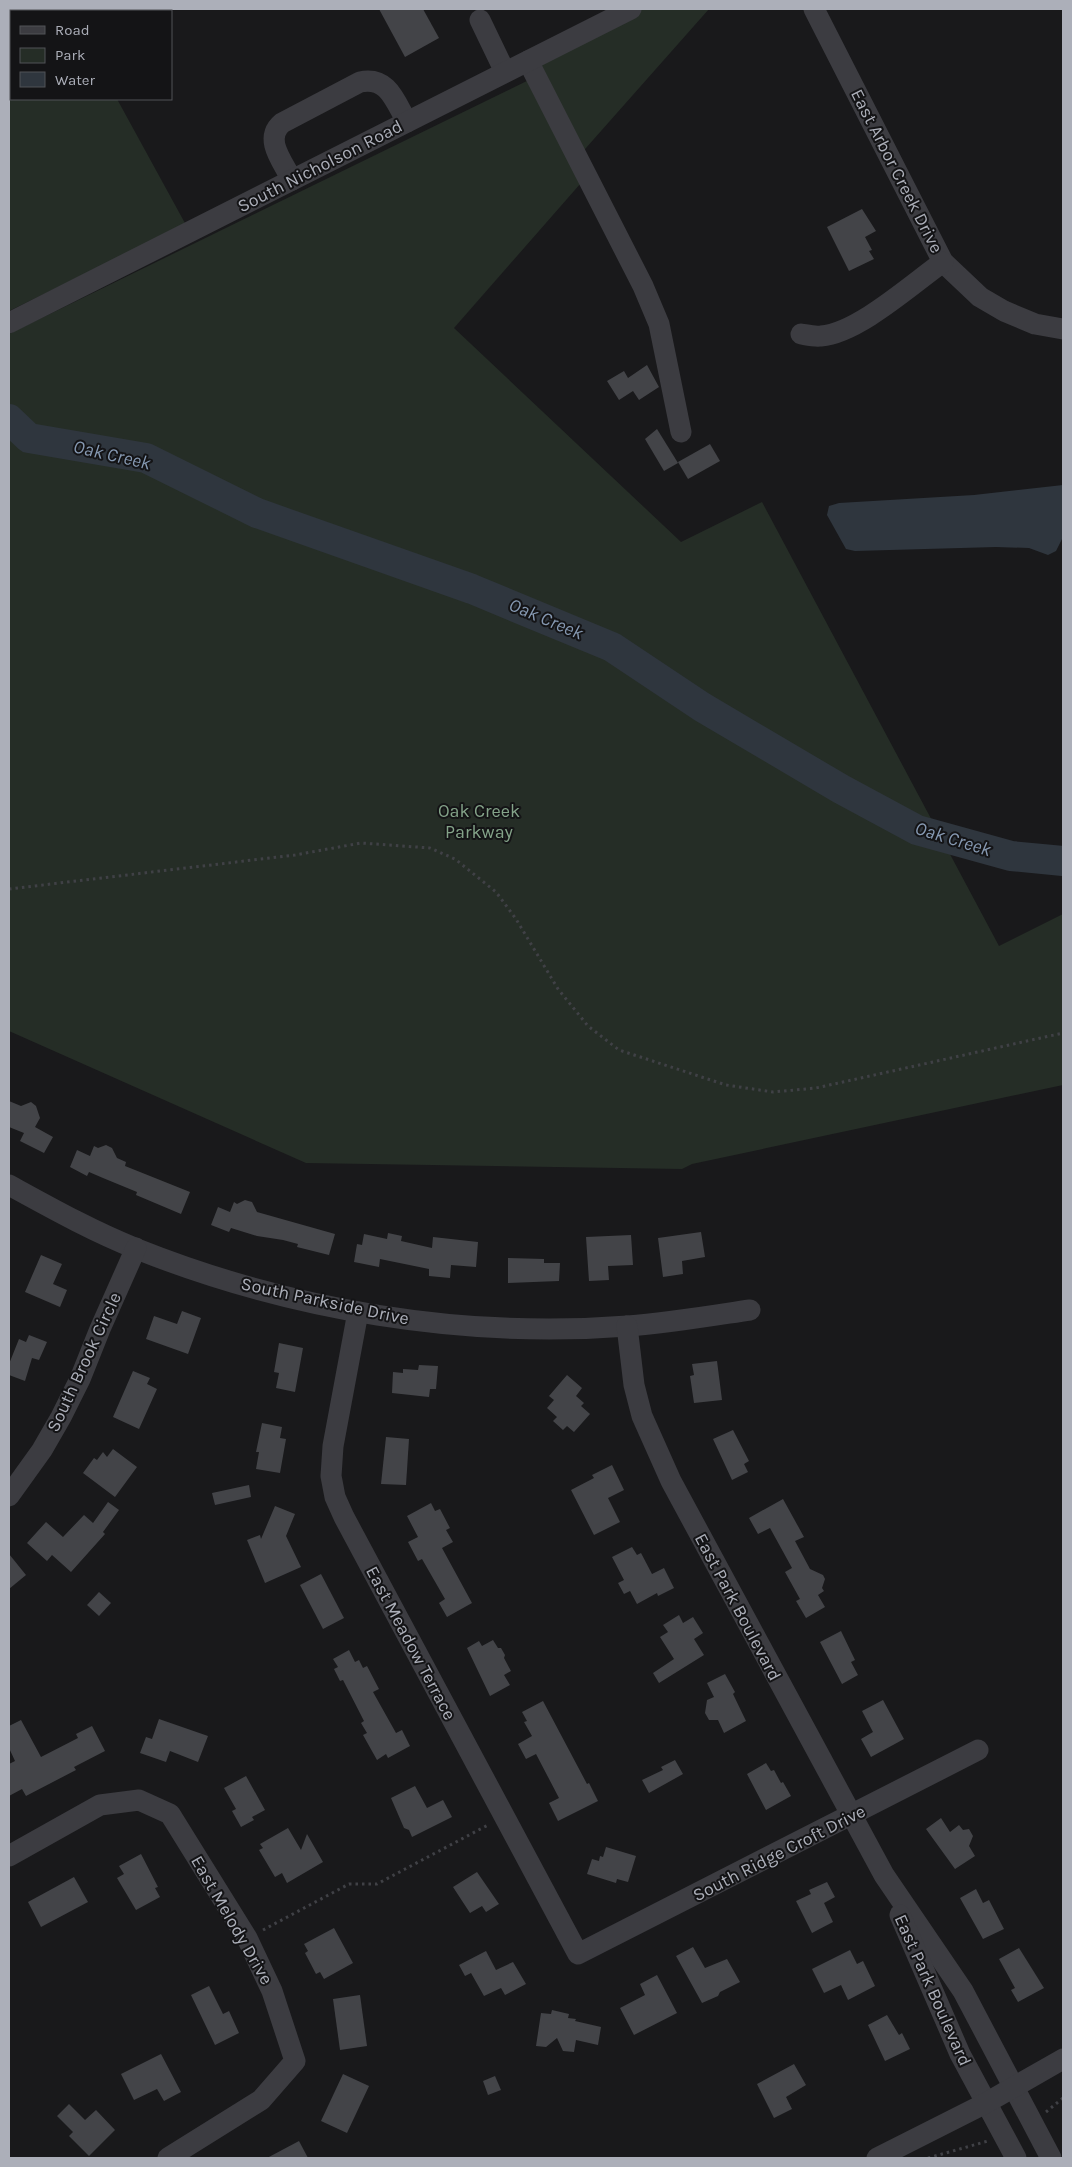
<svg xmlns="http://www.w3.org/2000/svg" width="1072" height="2167" font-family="Karla,sans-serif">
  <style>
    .green { fill: #252d26 }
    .water { fill: #2f363e }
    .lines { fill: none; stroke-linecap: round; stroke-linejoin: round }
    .river { stroke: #2f363e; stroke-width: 30 }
    .building { fill: #434448 }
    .path { stroke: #404146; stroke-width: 3; stroke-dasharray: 2.5 4; stroke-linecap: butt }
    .minor { stroke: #3c3c41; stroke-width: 21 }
    .labels { text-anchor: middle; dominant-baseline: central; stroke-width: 4; stroke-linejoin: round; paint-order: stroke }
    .street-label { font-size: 18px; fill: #acafb9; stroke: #141416 }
    .park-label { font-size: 18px; fill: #84a389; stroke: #141416 }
    .water-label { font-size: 19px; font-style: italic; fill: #8699b2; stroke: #141416 }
  </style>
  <rect width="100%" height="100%" fill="#19191b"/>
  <!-- green -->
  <g class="green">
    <path d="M9 9H68L69 11H11V99H117L186 225 9 311Z"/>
    <path d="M628 9H709L578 157 588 175 454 328 681 542 762 502 999 946 1063 914V1085L692 1164 682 1169 306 1163 9 1031V334L535 77 527 60Z"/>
  </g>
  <!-- water -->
  <path class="water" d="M1063 485V537L1056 551 1048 555 1029 548 996 547 855 551 846 549 827 515 829 506 839 503 974 495Z"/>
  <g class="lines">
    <!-- river -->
    <path class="river" d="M9 419 29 438 146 458 257 513 472 589 612 647 702 707 841 789 917 830 1011 856 1063 861"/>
  </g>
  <!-- building -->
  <g class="building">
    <path d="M379 9H423L439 38 405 57Z"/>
    <path d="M862 209 876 231 865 237 872 250 869 251 874 259 849 271 827 227Z"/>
    <path d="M647 365 659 387 639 400 633 391 619 400 607 381 624 371 628 378Z"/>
    <path d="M657 429 678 463 664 471 645 439Z"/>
    <path d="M710 444 720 461 688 479 678 462Z"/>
    <path d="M9 1101 21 1106 31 1102 36 1106 40 1118 35 1127 53 1137 44 1153 20 1141 24 1133 9 1127Z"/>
    <path d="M106 1145 112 1148 117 1158 126 1162 125 1166 190 1192 181 1214 136 1195 137 1192 103 1178 89 1172 87 1176 70 1167 77 1150 90 1156 94 1146 98 1148Z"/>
    <path d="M245 1200 252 1202 257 1212 335 1234 329 1255 297 1247 298 1244 283 1240 257 1236 231 1228 229 1232 211 1225 218 1207 230 1212 234 1202 237 1204Z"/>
    <path d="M701 1232 705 1257 682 1261 683 1274 663 1277 658 1238Z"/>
    <path d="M388 1233 402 1236 401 1241 432 1248 433 1237 478 1242 476 1267 451 1265 450 1278 429 1276V1269L380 1259 379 1267 354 1262 357 1244 362 1245 364 1234 387 1239Z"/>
    <path d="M631 1235 633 1265 608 1266 609 1280 589 1281 586 1237Z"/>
    <path d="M41 1255 62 1264 53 1284 67 1290 60 1307 25 1292Z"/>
    <path d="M508 1258 544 1259V1263H560L559 1281 508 1283Z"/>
    <path d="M182 1311 201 1318 188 1354 146 1339 154 1316 177 1324Z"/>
    <path d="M29 1335 47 1342 39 1360 32 1358 25 1381 9 1375V1364L19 1339 26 1342Z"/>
    <path d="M279 1343 303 1348 295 1392 276 1388 279 1373 274 1372Z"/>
    <path d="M717 1361 722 1400 694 1403 690 1376 694 1375 692 1364Z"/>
    <path d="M419 1365 438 1366 436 1389H430L429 1397 392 1393 393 1372 403 1373V1369L418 1370Z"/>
    <path d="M133 1371 150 1378 147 1384 157 1389 139 1429 113 1417Z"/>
    <path d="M567 1375 582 1388 576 1396 584 1403 581 1406 590 1414 574 1432 567 1426 563 1430 553 1421 557 1417 547 1408 554 1400 549 1396Z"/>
    <path d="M262 1423 282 1427 280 1438 286 1439 280 1473 256 1469 259 1452H256Z"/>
    <path d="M733 1430 749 1461 744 1464 748 1472 732 1480 713 1439Z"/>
    <path d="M386 1437 409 1439 406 1485 381 1484Z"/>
    <path d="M113 1449 137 1467 115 1497 83 1473 94 1458 97 1460 103 1452 107 1457Z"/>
    <path d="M612 1465 624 1490 608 1498 620 1522 594 1535 571 1490 594 1478 592 1475Z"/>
    <path d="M249 1485 251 1497 215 1505 212 1493Z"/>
    <path d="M783 1499 804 1537 795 1541 810 1569 823 1575 825 1579 822 1588 824 1591 818 1595 825 1607 806 1618 796 1601 800 1599 785 1572 792 1568 770 1528 758 1534 749 1518Z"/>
    <path d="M108 1502 119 1510 103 1532 105 1534 71 1572 52 1555 47 1561 27 1543 46 1522 63 1537 84 1515 93 1523Z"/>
    <path d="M431 1503 435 1511 440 1509 450 1528 446 1530 453 1542 442 1548 472 1603 447 1617 439 1603 445 1599 422 1559 418 1561 408 1542 418 1537 407 1516Z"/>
    <path d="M275 1506 295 1514 286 1536 301 1567 265 1583 247 1540 260 1535 261 1539Z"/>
    <path d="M632 1547 637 1555 641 1553 652 1574 664 1568 674 1588 658 1596 657 1593 637 1604 630 1591 624 1594 618 1583 624 1580 612 1557Z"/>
    <path d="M9 1554 26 1575 9 1589Z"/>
    <path d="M321 1574 344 1618 323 1629 300 1585Z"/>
    <path d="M99 1592 111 1603 99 1616 87 1605Z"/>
    <path d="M679 1615 683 1623 693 1617 703 1633 694 1639 704 1655 659 1683 653 1673 674 1659 660 1637 668 1632 663 1625Z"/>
    <path d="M841 1631 855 1660 851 1662 858 1675 842 1684 820 1642Z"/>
    <path d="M493 1640 498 1648H501L505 1655 504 1658 511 1671 504 1675 510 1685 490 1696 467 1648 479 1641 482 1646Z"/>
    <path d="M349 1650 355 1662 359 1660 363 1668 367 1666 379 1689 373 1692 396 1733 402 1730 410 1746 388 1758 386 1754 377 1760 363 1735 367 1733 361 1723 364 1721 343 1680 340 1681 334 1669 338 1667 333 1659Z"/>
    <path d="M725 1674 735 1692 733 1694 746 1721 724 1733 718 1720H709L705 1713 707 1700 714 1697 707 1683Z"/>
    <path d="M883 1700 904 1739 871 1757 861 1739 873 1732 862 1711Z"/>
    <path d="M543 1701 587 1784 589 1783 598 1801 558 1821 549 1803 559 1798 536 1754 526 1759 518 1744 532 1736 524 1722 527 1721 522 1712Z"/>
    <path d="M159 1719 208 1736 198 1762 170 1751 166 1762 140 1753 146 1737 152 1739Z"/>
    <path d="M21 1720 41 1757 78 1738 76 1734 92 1726 105 1751 74 1767 76 1770 26 1796 22 1789 9 1796V1764L15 1761 9 1748V1726Z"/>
    <path d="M675 1760 683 1774 649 1793 642 1780 663 1770 661 1767Z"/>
    <path d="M766 1763 771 1771 774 1770 781 1783 783 1782 791 1796 766 1810 747 1774Z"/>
    <path d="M246 1776 265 1810 252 1817 254 1820 241 1827 232 1811 236 1809 224 1788Z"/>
    <path d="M415 1786 427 1808 443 1800 452 1817 412 1837 409 1830 404 1828 391 1798Z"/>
    <path d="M941 1818 950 1832 959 1825 963 1830 969 1829 973 1836 969 1846 975 1856 955 1869 926 1829Z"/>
    <path d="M288 1828 301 1850 307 1834 323 1862 287 1883 282 1873 275 1877 259 1850 263 1848 260 1844Z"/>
    <path d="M606 1847 636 1856 628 1882 617 1879 616 1883 587 1874 592 1859 599 1861 600 1856 603 1857Z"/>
    <path d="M141 1854 158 1887 155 1888 160 1897 136 1910 117 1878 124 1874 119 1866Z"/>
    <path d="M477 1872 499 1904 486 1912 482 1906 470 1913 453 1887Z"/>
    <path d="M74 1877 88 1902 41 1927 28 1902Z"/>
    <path d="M827 1882 835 1897 824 1903 833 1922 812 1933 796 1901 811 1894 809 1890Z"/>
    <path d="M976 1889 983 1903 989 1900 1004 1929 983 1939 960 1898Z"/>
    <path d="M334 1928 353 1963 324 1979 320 1972 316 1974 305 1953 308 1951 304 1944Z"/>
    <path d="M693 1947 705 1968 727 1959 740 1982 720 1992 718 1996 702 2003 676 1956Z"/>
    <path d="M1019 1948 1044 1988 1018 2002 1011 1990 1015 1988 999 1959Z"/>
    <path d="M850 1950 857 1964 863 1961 875 1986 848 2000 841 1985 824 1993 812 1969Z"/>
    <path d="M486 1951 496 1970 513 1962 526 1984 505 1995 501 1988 484 1996 471 1973 465 1976 459 1965Z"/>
    <path d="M657 1975 677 2013 634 2035 620 2008 645 1995 640 1984Z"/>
    <path d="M209 1986 223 2014 229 2011 239 2033 215 2045 191 1995Z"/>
    <path d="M360 1995 367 2046 340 2050 333 1999Z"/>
    <path d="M552 2010 569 2014 568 2018 576 2019 575 2021 601 2027 598 2045 576 2040 574 2052 563 2051 557 2038 546 2047 536 2046 541 2013 551 2014Z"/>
    <path d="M887 2015 899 2035 902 2033 910 2049 885 2061 868 2025Z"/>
    <path d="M161 2054 181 2092 164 2101 157 2089 134 2100 121 2074Z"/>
    <path d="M794 2064 806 2085 786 2097 792 2109 774 2118 757 2084Z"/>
    <path d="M343 2074 369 2086 347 2133 321 2121Z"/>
    <path d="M495 2076 501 2090 488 2095 483 2081Z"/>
    <path d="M69 2104 85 2120 96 2110 115 2130 89 2156 69 2136 73 2132 57 2116Z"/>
    <path d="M299 2141 308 2158H267Z"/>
  </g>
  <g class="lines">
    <!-- path -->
    <g class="path">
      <path d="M9 889 295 855 361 843 430 848 455 859 496 892 516 919 558 989 588 1026 619 1050 726 1085 773 1092 816 1088 1063 1033"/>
      <path d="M263 1930 349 1884H377L488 1825"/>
      <path d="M1046 2112 1063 2098"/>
      <path d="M928 2158 988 2141"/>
    </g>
    <!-- minor -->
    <g class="minor">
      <path d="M814 9 943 262 980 297 1004 311 1035 324 1063 329"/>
      <path d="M480 20 505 72"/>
      <path d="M528 61 643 286 659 324 681 432"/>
      <path d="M292 180C283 162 263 139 282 123L360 82C388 76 395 101 407 122"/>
      <path d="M9 323 631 9"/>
      <path d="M801 334C807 335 815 337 821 336 858 333 912 284 943 262"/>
      <path d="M9 1185C51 1208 92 1231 137 1249 290 1310 463 1339 628 1326 669 1323 710 1316 750 1310"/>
      <path d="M358 1312 333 1446 331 1476 335 1497 344 1517 578 1954 978 1750"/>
      <path d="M627 1326 634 1385 642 1416 671 1481 884 1875 963 1991 1051 2158"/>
      <path d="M9 1496 42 1450 61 1417 80 1379 100 1329 136 1248"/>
      <path d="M9 1856 100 1805 139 1800 170 1814 247 1938 272 1991 295 2061 261 2100 168 2158"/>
      <path d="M900 1915 960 2054 1016 2158"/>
      <path d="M877 2158 986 2103 1063 2059"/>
    </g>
  </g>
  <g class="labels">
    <!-- street labels -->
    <g class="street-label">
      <text transform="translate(320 166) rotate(-27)">South Nicholson Road</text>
      <text transform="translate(897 171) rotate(63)">East Arbor Creek Drive</text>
      <text transform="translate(325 1301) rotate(12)">South Parkside Drive</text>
      <text transform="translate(84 1362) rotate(-65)">South Brook Circle</text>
      <text transform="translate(738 1607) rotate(62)">East Park Boulevard</text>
      <text transform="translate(411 1643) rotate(62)">East Meadow Terrace</text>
      <text transform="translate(779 1853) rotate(-27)">South Ridge Croft Drive</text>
      <text transform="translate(232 1920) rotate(60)">East Melody Drive</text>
      <text transform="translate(933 1990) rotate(66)">East Park Boulevard</text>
    </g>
    <!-- park labels -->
    <g class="park-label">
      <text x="479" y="811">Oak Creek<tspan x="479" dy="21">Parkway</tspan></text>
    </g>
    <!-- water labels -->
    <g class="water-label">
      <text transform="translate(112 455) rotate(13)">Oak Creek</text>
      <text transform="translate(546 619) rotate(23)">Oak Creek</text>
      <text transform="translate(953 839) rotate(17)">Oak Creek</text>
    </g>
  </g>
  <!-- border -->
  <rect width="1072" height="2167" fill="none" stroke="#acafb9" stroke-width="20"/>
  <!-- legend -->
  <rect x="10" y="10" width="162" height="90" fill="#141416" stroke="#515257"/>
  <rect x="20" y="26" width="25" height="8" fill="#3c3c41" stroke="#515257"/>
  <text x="55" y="35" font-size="15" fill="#acafb9">Road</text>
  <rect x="20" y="48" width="25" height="15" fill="#252d26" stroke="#515257"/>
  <text x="55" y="60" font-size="15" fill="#acafb9">Park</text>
  <rect x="20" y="72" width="25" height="15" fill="#2f363e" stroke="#515257"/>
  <text x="55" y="85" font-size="15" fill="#acafb9">Water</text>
</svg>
